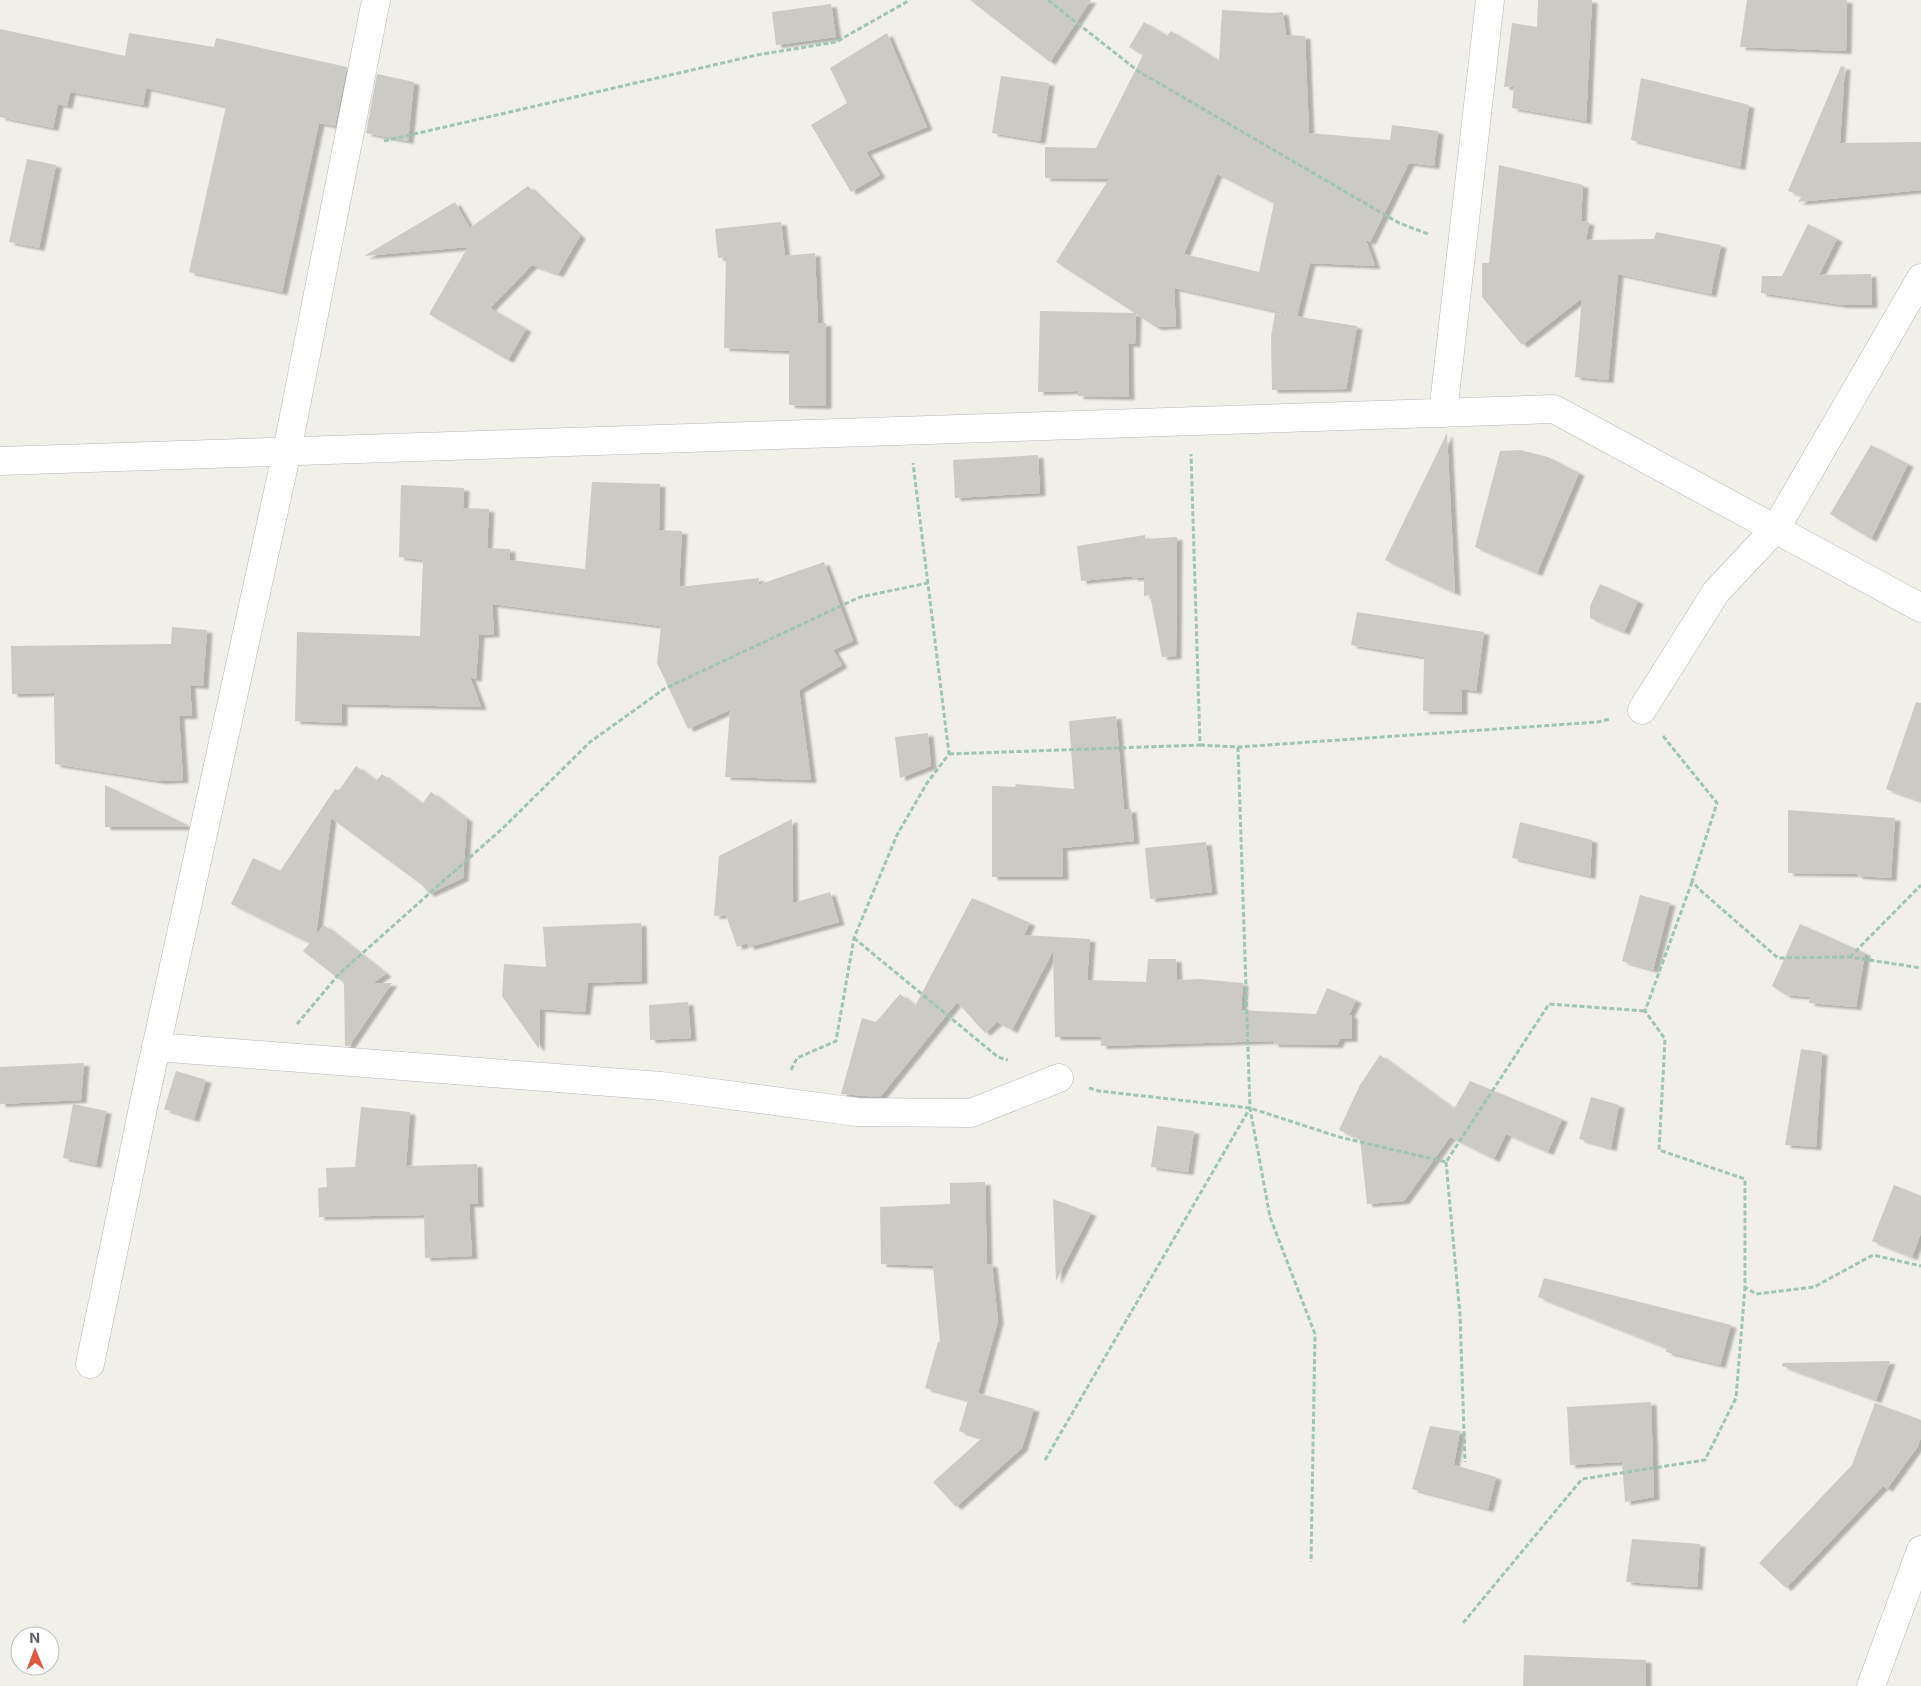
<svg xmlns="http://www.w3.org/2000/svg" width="1921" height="1686" font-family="Inter,sans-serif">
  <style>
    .building { fill: #cccac4; fill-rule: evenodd; filter: url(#shadow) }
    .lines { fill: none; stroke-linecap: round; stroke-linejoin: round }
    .minor-casing { stroke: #b5b7bb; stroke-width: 29 }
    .path { stroke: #a0c6ae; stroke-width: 3; stroke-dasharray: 5 2.5; stroke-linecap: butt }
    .minor { stroke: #fff; stroke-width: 28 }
  </style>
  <defs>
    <filter id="shadow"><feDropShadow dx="5.5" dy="3" stdDeviation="1" flood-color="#0004"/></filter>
  </defs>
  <rect width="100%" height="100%" fill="#f0efe8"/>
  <!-- building -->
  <g class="building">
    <path d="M970 0H1091L1050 62Z"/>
    <path d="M1538 0H1592L1586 121 1512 108 1514 86 1504 87 1512 23 1537 27Z"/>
    <path d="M1747 0H1847L1846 51 1740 47Z"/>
    <path d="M831 4 836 37 776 45 772 12Z"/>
    <path d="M1222 10 1270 13 1283 12 1286 35 1305 36 1309 133 1390 140 1392 125 1438 131 1434 166 1409 163 1370 242 1366 240 1375 266 1310 263 1297 316 1174 288 1176 326 1156 327 1136 314 1135 344H1128L1129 397 1078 396V391L1038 392 1040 311 1135 313 1056 262 1109 179 1045 178V147L1096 148 1143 55 1129 47 1144 22 1167 36 1171 31 1219 61ZM1217 174 1274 203 1259 272 1184 254Z"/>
    <path d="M0 29 125 56 129 33 214 47 216 38 347 67 335 126 319 123 282 292 189 272 226 106 146 88 143 105 70 92 67 106 58 104 53 128 0 117Z"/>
    <path d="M887 33 927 127 866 152 880 175 851 192 811 125 847 103 830 68Z"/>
    <path d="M1841 66 1845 67 1840 143 1921 142V190L1798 202 1802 196 1788 191Z"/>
    <path d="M377 74 414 82 408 141 366 133Z"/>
    <path d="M1001 76 1049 83 1040 141 992 133Z"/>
    <path d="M1641 78 1749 105 1740 167 1631 140Z"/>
    <path d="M27 159 56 165 39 248 9 242Z"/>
    <path d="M1499 165 1583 185 1581 221 1589 222 1586 240 1654 239 1656 232 1721 245 1711 294 1618 274 1608 380 1575 377 1582 298 1522 345 1482 297V263H1489Z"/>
    <path d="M528 186 580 236 558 274 532 265 490 308 526 329 508 360 429 314 468 247 364 256 455 202 470 228Z"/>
    <path d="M781 222 785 256 815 253 818 323H826V406L789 405V351L724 348 726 257 718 258 715 229Z"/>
    <path d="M1808 224 1837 239 1819 275 1871 274 1872 305H1843L1761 293 1762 276H1782Z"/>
    <path d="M1275 313 1357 326 1346 389 1272 390 1271 337Z"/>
    <path d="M1447 433 1455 593 1385 560Z"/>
    <path d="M1871 445 1908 464 1871 539 1830 514Z"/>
    <path d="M1520 450 1548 457 1579 473 1537 573 1475 547 1500 451Z"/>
    <path d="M1038 455 1040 493 955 498 953 460Z"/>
    <path d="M592 482 660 484 659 530 682 531 679 587 759 578 758 585 824 562 853 641 833 650 842 665 799 690 811 780 725 777 730 710 688 729 657 663 661 626 492 604 494 634 479 635 476 679 470 677 481 707 342 704V723L295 721 297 632 420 636 423 560 399 557 401 485 464 488 463 508 489 509 487 548 510 549V560L585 569Z"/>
    <path d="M1145 535V539L1177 537 1176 656 1162 657 1150 595 1144 596V577L1132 578V576L1081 581 1077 546Z"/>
    <path d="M1600 584 1638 601 1624 632 1590 618V606Z"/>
    <path d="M1357 612 1484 632 1476 691 1462 689V712L1423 711 1424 657 1351 645Z"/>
    <path d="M172 627 207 630 203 686 190 685 192 716H179L183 780 160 781 55 764 54 693 12 694 11 646 171 644Z"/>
    <path d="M1916 702 1921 703V801L1886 789Z"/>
    <path d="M1116 716 1124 810 1131 809 1134 841 1062 848 1063 877H992V786L1015 787 1016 784 1074 789 1069 721Z"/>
    <path d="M928 733 931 766 900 778 895 737Z"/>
    <path d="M356 766 376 781 382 774 422 804 431 792 467 819 463 878 429 894 422 885 331 818 316 935 324 925 386 974 373 983H392L349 1046H345L344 983 303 951 310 943 231 904 253 858 280 871 335 789 339 790Z"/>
    <path d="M105 785 189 826 188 827H105Z"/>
    <path d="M1788 810 1895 818 1891 878 1857 876V874L1788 873Z"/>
    <path d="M792 819 793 903 830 892 839 922 749 947 747 943 737 947 726 915 714 916 719 856Z"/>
    <path d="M1520 822 1592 840 1590 876 1512 858Z"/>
    <path d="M1206 842 1212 892 1150 899 1145 848Z"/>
    <path d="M1640 895 1670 903 1653 970 1622 961Z"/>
    <path d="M972 898 1030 923 1024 935 1090 939 1087 980 1146 982 1148 959H1176L1177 980 1200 979 1243 983 1241 1010 1316 1014 1327 988 1356 1000 1349 1015H1352V1039H1340L1337 1045 1273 1044V1041L1101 1046V1037H1055L1053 951 1012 1030 997 1022 985 1033 957 1002 880 1097 841 1094 862 1018 876 1022 900 994 915 1006Z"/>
    <path d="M641 923 642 981 588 983 585 1012 540 1009 539 1049 502 996 504 964 546 967 543 927Z"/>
    <path d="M1800 924 1865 953 1856 1007 1809 1003 1810 997 1786 995 1772 986Z"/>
    <path d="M688 1002 691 1038 650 1040 649 1005Z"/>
    <path d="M1801 1049 1822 1052 1816 1147 1785 1145Z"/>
    <path d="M1380 1055 1454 1109 1470 1081 1562 1119 1548 1152 1506 1134 1494 1159 1450 1137 1404 1201 1367 1204 1360 1139 1339 1130 1360 1085Z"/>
    <path d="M84 1063 81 1100 0 1104V1067Z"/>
    <path d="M176 1071 206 1080 194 1119 164 1109Z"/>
    <path d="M1591 1097 1619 1105 1611 1148 1579 1139Z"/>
    <path d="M73 1104 106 1111 96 1165 63 1158Z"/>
    <path d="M361 1107 410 1112 406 1166 477 1164 478 1204H469L472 1256 425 1258 424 1215 319 1217 318 1188 327 1187 326 1168 355 1167Z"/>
    <path d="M1157 1126 1194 1131 1188 1172 1151 1167Z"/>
    <path d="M985 1182 987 1264H992L998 1321 978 1393 1034 1409 1022 1448 956 1507 933 1482 982 1438 959 1431 968 1400 925 1388 938 1342H940L933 1266 881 1264 880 1207 950 1204V1183Z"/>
    <path d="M1894 1185 1921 1196V1233L1912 1257 1872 1241Z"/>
    <path d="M1053 1199 1091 1213 1056 1281Z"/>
    <path d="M1544 1278 1731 1325 1720 1365 1666 1352 1667 1348 1538 1297Z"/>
    <path d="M1890 1361 1876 1400 1782 1366 1783 1363Z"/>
    <path d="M1651 1402 1654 1497 1625 1502 1622 1462 1570 1465 1567 1407Z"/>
    <path d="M1875 1403 1921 1420V1437L1918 1446 1887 1489 1883 1486 1786 1588 1759 1563 1852 1465Z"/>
    <path d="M1430 1426 1460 1431 1454 1465 1496 1477 1488 1509 1412 1489Z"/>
    <path d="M1632 1539 1700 1544 1697 1587 1626 1582Z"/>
    <path d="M1524 1655 1646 1660V1686H1523Z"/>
  </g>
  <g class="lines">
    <!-- minor casing -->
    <g class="minor-casing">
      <g id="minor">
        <path d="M1443 413 1490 0"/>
        <path d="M0 461 1554 409 1921 608"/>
        <path d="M1642 710 1716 592 1776 528 1921 278"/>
        <path d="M156 1047 661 1086 857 1112 971 1113 1059 1078"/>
        <path d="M90 1364 145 1098 287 451 376 0"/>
        <path d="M1871 1686 1921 1550"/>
      </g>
    </g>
    <!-- path -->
    <g class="path">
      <path d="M1048 0 1138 71 1399 223 1428 234"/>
      <path d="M384 141 757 55 836 42 910 0"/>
      <path d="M1663 736 1717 803 1692 881 1700 890 1778 958 1850 957 1921 968"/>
      <path d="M1200 745 1238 747 1598 722 1610 719"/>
      <path d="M1238 747 1250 1108 1270 1217 1315 1334 1311 1562"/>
      <path d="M949 754 1200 745 1191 454"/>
      <path d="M1692 882 1645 1011 1665 1039 1659 1150 1745 1179V1287L1756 1294 1814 1287 1873 1255 1921 1266"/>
      <path d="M854 938 998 1057 1008 1060"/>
      <path d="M1850 957 1921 885"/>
      <path d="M297 1024 339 974 504 827 590 742 664 689 860 597 928 583"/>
      <path d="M791 1070 797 1058 836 1041 854 938 897 835 927 783 949 754 913 463"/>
      <path d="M1089 1088 1099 1091 1250 1108 1339 1137 1446 1162 1549 1004 1645 1011"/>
      <path d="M1446 1162 1460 1315 1465 1462"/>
      <path d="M1045 1460 1250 1108"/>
      <path d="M1463 1623 1582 1479 1705 1460 1736 1398 1745 1287"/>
    </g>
    <!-- minor -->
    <use href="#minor" class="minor"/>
  </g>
  <!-- north arrow -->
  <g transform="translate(35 1651) rotate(359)"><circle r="24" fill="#ffffff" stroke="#bfc0c2"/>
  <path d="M0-4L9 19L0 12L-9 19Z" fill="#dd5a41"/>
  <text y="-8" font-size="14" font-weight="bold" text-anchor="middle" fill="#5f6267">N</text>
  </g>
</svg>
